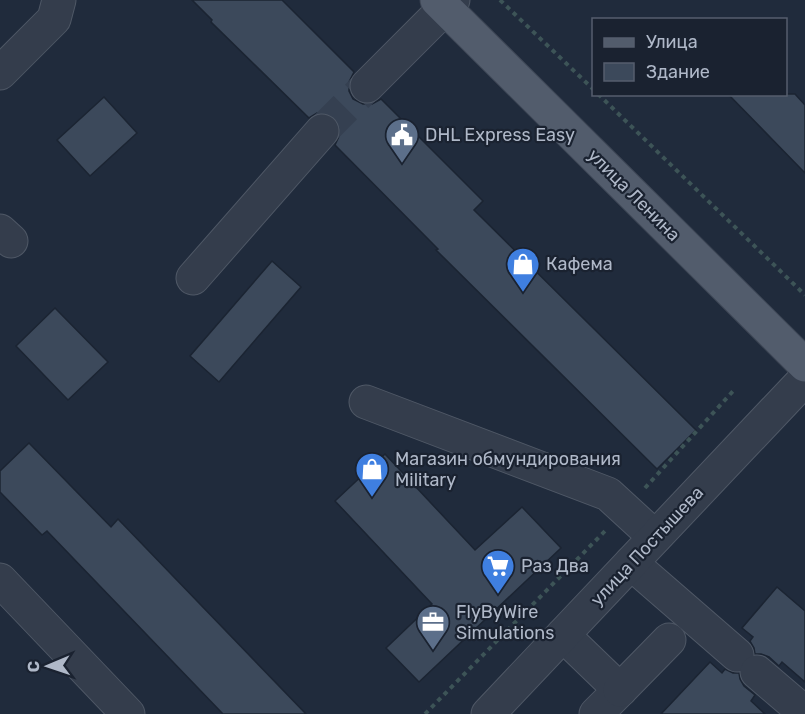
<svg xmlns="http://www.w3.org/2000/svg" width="805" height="714" font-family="Rubik,sans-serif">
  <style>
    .building { fill: #3c495b; stroke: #1b2432; stroke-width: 1.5 }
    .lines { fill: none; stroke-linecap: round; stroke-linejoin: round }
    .minor-tunnel { stroke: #354051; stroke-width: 33; stroke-dasharray: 33 16; stroke-linecap: butt }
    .minor-casing { stroke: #4f5866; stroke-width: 35 }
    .major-casing { stroke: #3d4655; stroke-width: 35 }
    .path { stroke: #3d5457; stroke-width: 4; stroke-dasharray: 4.5 4.5; stroke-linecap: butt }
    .minor { stroke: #343d4c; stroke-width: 33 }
    .major { stroke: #525c6c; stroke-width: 33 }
    .labels { text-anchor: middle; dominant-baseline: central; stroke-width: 4.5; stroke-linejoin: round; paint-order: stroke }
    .poi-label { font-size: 18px; fill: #afb8c8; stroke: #1a2230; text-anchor: start }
    .street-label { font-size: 18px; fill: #afb8c8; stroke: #1a2230 }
  </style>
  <rect width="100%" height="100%" fill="#202b3c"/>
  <!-- building -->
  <g class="building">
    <path d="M192 0H282L354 72 349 82V91L353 99 363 104H372L381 99 483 201 474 210 696 430 657 469 436 250 438 249 335 145 340 134V126L335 117 325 113H317L309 118 211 22 212 20Z"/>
    <path d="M728 94H795L805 105V173Z"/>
    <path d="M104 97 137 133 90 176 57 140Z"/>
    <path d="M272 261 301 287 219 382 190 356Z"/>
    <path d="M55 308 108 362 68 400 16 346Z"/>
    <path d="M29 443 111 527 118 519 306 714H223L47 531 42 535 0 492V471Z"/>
    <path d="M385 454 475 550 522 507 561 548 419 682 386 648 432 604 335 501Z"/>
    <path d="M777 587 805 611V682L782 662 779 666 769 657 761 654H755L754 648 750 641 753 637 742 628Z"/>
    <path d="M710 662 722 673 725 669 733 673H739L740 679 744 686 755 695 751 701 765 714H661Z"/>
  </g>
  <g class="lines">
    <!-- minor-tunnel -->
    <path class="minor-tunnel" d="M322 131 367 86"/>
    <!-- minor casing -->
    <g class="minor-casing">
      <g id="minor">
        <path d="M0 73 54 19 59 0"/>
        <path d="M367 86 453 0"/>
        <path d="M0 231 11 241"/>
        <path d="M193 278 322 131"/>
        <path d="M366 402 608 494 655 537"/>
        <path d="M631 563 737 655"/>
        <path d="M0 580 128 714"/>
        <path d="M563 635 620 690 596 714"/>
        <path d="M757 672 805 713"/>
        <path d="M620 690 669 640"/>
        <path d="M488 714 805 379"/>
      </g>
    </g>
    <!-- major casing -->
    <g class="major-casing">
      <path id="major" d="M437 0 805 365"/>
    </g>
    <!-- path -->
    <g class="path">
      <path d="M500 0 594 90"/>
      <path d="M598 94 805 295"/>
      <path d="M645 488 734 390"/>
      <path d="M425 714 605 531"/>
    </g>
    <!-- minor -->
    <use href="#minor" class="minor"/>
    <!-- major -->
    <use href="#major" class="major"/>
  </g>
  <!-- icons -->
  <defs>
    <g id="civic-pin" transform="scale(1.725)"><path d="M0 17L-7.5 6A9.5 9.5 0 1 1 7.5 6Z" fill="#5c6f8a" stroke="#1a2230"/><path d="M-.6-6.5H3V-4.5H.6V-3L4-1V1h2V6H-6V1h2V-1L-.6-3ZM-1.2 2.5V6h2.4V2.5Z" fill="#fff"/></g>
    <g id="shop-pin" transform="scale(1.725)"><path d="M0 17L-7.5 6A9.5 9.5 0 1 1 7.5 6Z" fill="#3f7fe0" stroke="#1a2230"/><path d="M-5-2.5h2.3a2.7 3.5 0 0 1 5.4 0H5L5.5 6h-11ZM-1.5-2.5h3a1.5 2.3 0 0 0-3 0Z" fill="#fff"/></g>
    <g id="supermarket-pin" transform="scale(1.725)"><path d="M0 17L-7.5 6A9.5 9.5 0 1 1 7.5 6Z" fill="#3f7fe0" stroke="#1a2230"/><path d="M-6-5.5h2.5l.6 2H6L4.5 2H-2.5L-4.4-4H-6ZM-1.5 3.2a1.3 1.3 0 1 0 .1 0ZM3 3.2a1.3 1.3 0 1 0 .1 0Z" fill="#fff"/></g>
    <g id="office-pin" transform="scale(1.725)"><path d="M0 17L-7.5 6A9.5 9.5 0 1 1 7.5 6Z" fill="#5c6f8a" stroke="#1a2230"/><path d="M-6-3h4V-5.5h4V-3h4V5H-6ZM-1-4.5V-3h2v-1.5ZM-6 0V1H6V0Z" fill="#fff"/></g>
  </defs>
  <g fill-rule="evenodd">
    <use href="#civic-pin" x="402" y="135"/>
    <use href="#shop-pin" x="523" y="264"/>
    <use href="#shop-pin" x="372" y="469"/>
    <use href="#supermarket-pin" x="498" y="566"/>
    <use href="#office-pin" x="433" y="622"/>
  </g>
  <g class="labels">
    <!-- poi labels -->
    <g class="poi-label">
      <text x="425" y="135">DHL Express Easy</text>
      <text x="546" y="264">Кафема</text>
      <text x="395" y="459">Магазин обмундирования<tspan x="395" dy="21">Military</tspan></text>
      <text x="521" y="566">Раз Два</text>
      <text x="456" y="612">FlyByWire<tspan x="456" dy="21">Simulations</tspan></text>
    </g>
    <!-- street labels -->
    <g class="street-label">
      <text transform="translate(634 195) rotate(45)">улица Ленина</text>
      <text transform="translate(647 546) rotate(-47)">улица Постышева</text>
    </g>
  </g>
  <!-- legend -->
  <rect x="592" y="18" width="195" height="78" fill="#1a2230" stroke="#565e6d" stroke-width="1.5"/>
  <rect x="604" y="38" width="30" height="9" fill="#525c6c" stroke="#565e6d" stroke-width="1.5"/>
  <text x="646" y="48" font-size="18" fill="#afb8c8">Улица</text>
  <rect x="604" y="63" width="30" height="18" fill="#3c495b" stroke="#565e6d" stroke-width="1.5"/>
  <text x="646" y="78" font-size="18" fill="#afb8c8">Здание</text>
  <!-- north arrow -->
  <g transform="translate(48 666) rotate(268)" stroke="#1a2230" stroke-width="4.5" paint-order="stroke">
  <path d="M0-4.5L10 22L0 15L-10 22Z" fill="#afb8c8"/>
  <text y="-9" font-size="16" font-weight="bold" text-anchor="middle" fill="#afb8c8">С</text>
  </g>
</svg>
